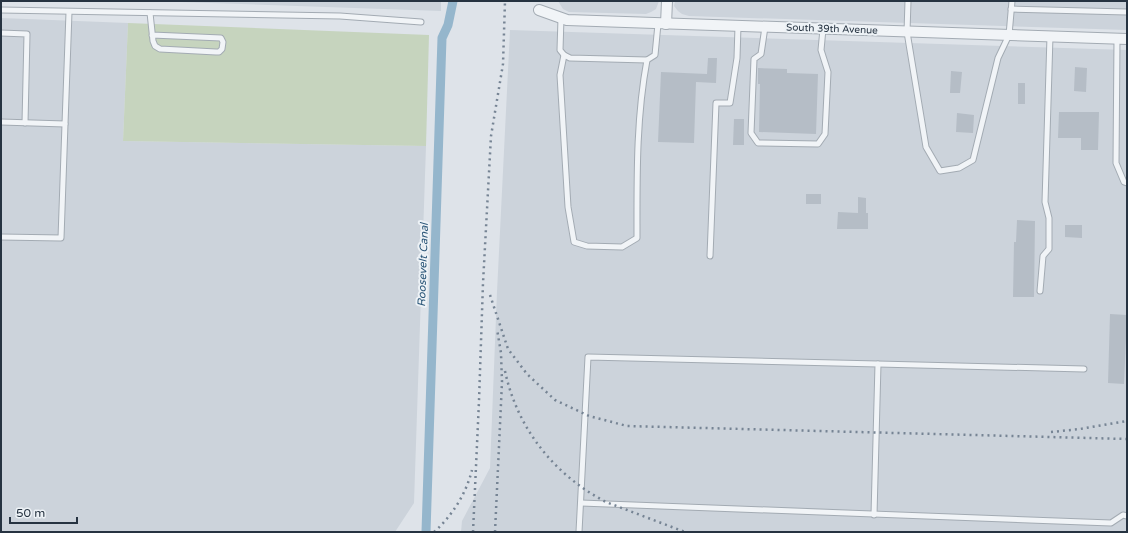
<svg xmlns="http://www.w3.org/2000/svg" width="1128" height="533" font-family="'Varela Round',sans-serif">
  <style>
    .built { fill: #ccd3db }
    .green { fill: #c6d4be }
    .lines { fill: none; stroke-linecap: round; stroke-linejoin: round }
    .canal { stroke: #95b6cc; stroke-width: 9 }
    .building { fill: #b5bdc6 }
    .service-casing { stroke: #a3abb3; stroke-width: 7 }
    .minor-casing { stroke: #a3abb3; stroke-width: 12 }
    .service { stroke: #f1f4f7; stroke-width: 5 }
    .minor { stroke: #f1f4f7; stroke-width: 10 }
    .rail { stroke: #768494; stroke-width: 2.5; stroke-dasharray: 2 4; stroke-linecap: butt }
    .labels { text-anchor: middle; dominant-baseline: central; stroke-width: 4; stroke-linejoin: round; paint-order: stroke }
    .street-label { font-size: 10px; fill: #263341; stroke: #edf2f6 }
    .water-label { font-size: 11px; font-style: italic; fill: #2c5779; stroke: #edf2f6 }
  </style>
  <rect width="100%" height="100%" fill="#dee3e9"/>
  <!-- built -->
  <g class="built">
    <path d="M151 1H441V11Z"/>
    <path d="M558 1H659L656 9 651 12 646 14 569 12 563 9Z"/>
    <path d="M675 1H1127V30L689 16 682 14 678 11 674 6Z"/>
    <path d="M1 18 128 23 123 141 426 146 414 503 395 532H1Z"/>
    <path d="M510 30 1127 50V532H461L462 521 490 468 497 292Z"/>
  </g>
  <!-- green -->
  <path class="green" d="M128 23 429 35 426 146 123 141Z"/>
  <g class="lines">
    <!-- canal -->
    <path class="canal" d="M426 532 442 38 448 25 453 1"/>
  </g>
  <!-- building -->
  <g class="building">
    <path d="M708 58H717L716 83 696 82 694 143 658 142 661 72 707 74Z"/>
    <path d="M1075 67 1087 68 1086 92 1074 91Z"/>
    <path d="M758 68 787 69V73L818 74 816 134 759 132 760 84H758Z"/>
    <path d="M951 71 962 72 960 93H950Z"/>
    <rect x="1018" y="83" width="7" height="21"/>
    <path d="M1059 112H1099L1098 150H1081V138H1058Z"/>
    <path d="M957 113 974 115 973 133 956 132Z"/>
    <path d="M734 119H744V145H733Z"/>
    <rect x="806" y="194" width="15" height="10"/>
    <path d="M858 197 866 198V213H868V229H837L838 212 858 213Z"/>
    <path d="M1017 220 1035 221 1034 297H1013L1014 242H1016Z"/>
    <path d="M1065 225H1082V238L1065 237Z"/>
    <path d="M1110 314 1127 315 1124 384 1108 383Z"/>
  </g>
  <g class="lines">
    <!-- service casing -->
    <g class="service-casing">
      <g id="service">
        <path d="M908 1 907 32 926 147 940 171 959 168 973 160 998 58 1009 35 1012 1"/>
        <path d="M1011 9 1127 12"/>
        <path d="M1 10 340 16 421 22"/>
        <path d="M150 13 153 41 155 46 160 49 216 52H219L222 49 223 42 221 38 152 35"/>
        <path d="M561 18 560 50 564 55 570 58 647 60 655 55 658 24"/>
        <path d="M765 27 761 54 754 59 751 133 758 143 818 144 825 134 828 72 821 50 823 29"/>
        <path d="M1 33 27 34 25 123"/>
        <path d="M1117 39 1116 163 1124 182 1127 183"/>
        <path d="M564 55 560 75 568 207 574 242 587 246 622 247 637 238C637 178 636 119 647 60"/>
        <path d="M1 122 65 124 69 12"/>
        <path d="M1 237 61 238 65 124"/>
        <path d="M710 256 716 103H730L737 58 738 26"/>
        <path d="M1040 291 1043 256 1049 249V218L1045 202 1050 36"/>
        <path d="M878 364 1084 369"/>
        <path d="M581 503 1111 523 1123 515 1127 516"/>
        <path d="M579 532 588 357 878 364 874 515"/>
      </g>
    </g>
    <!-- minor casing -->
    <g class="minor-casing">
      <g id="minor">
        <path d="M539 10 567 20 1127 39"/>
        <path d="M666 24 667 1"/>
      </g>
    </g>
    <!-- service -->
    <use href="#service" class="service"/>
    <!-- minor -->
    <use href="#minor" class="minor"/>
    <!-- rail -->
    <g class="rail">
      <path d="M490 295 508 349 527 374 555 400 589 416 627 426 1127 439"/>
      <path d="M505 371C517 428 554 475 606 502L685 532"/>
      <path d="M1051 432 1080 429 1127 421"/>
      <path d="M434 532C452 516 466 494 472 470"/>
      <path d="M473 532 479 401 483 283 491 136 503 64 505 1"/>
      <path d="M495 532 502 382 501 353 497 329"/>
    </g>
  </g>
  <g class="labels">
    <!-- street labels -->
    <g class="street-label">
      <text transform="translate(832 29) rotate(2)">South 39th Avenue</text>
    </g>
    <!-- water labels -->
    <g class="water-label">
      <text transform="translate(423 265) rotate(-88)">Roosevelt Canal</text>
    </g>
  </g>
  <!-- border -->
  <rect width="1128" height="533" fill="none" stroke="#263341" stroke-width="4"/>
  <!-- scale -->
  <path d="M10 517v6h67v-6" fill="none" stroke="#263341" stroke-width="2"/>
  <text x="16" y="517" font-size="12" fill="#263341" stroke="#edf2f6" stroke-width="3" paint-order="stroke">50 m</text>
</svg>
